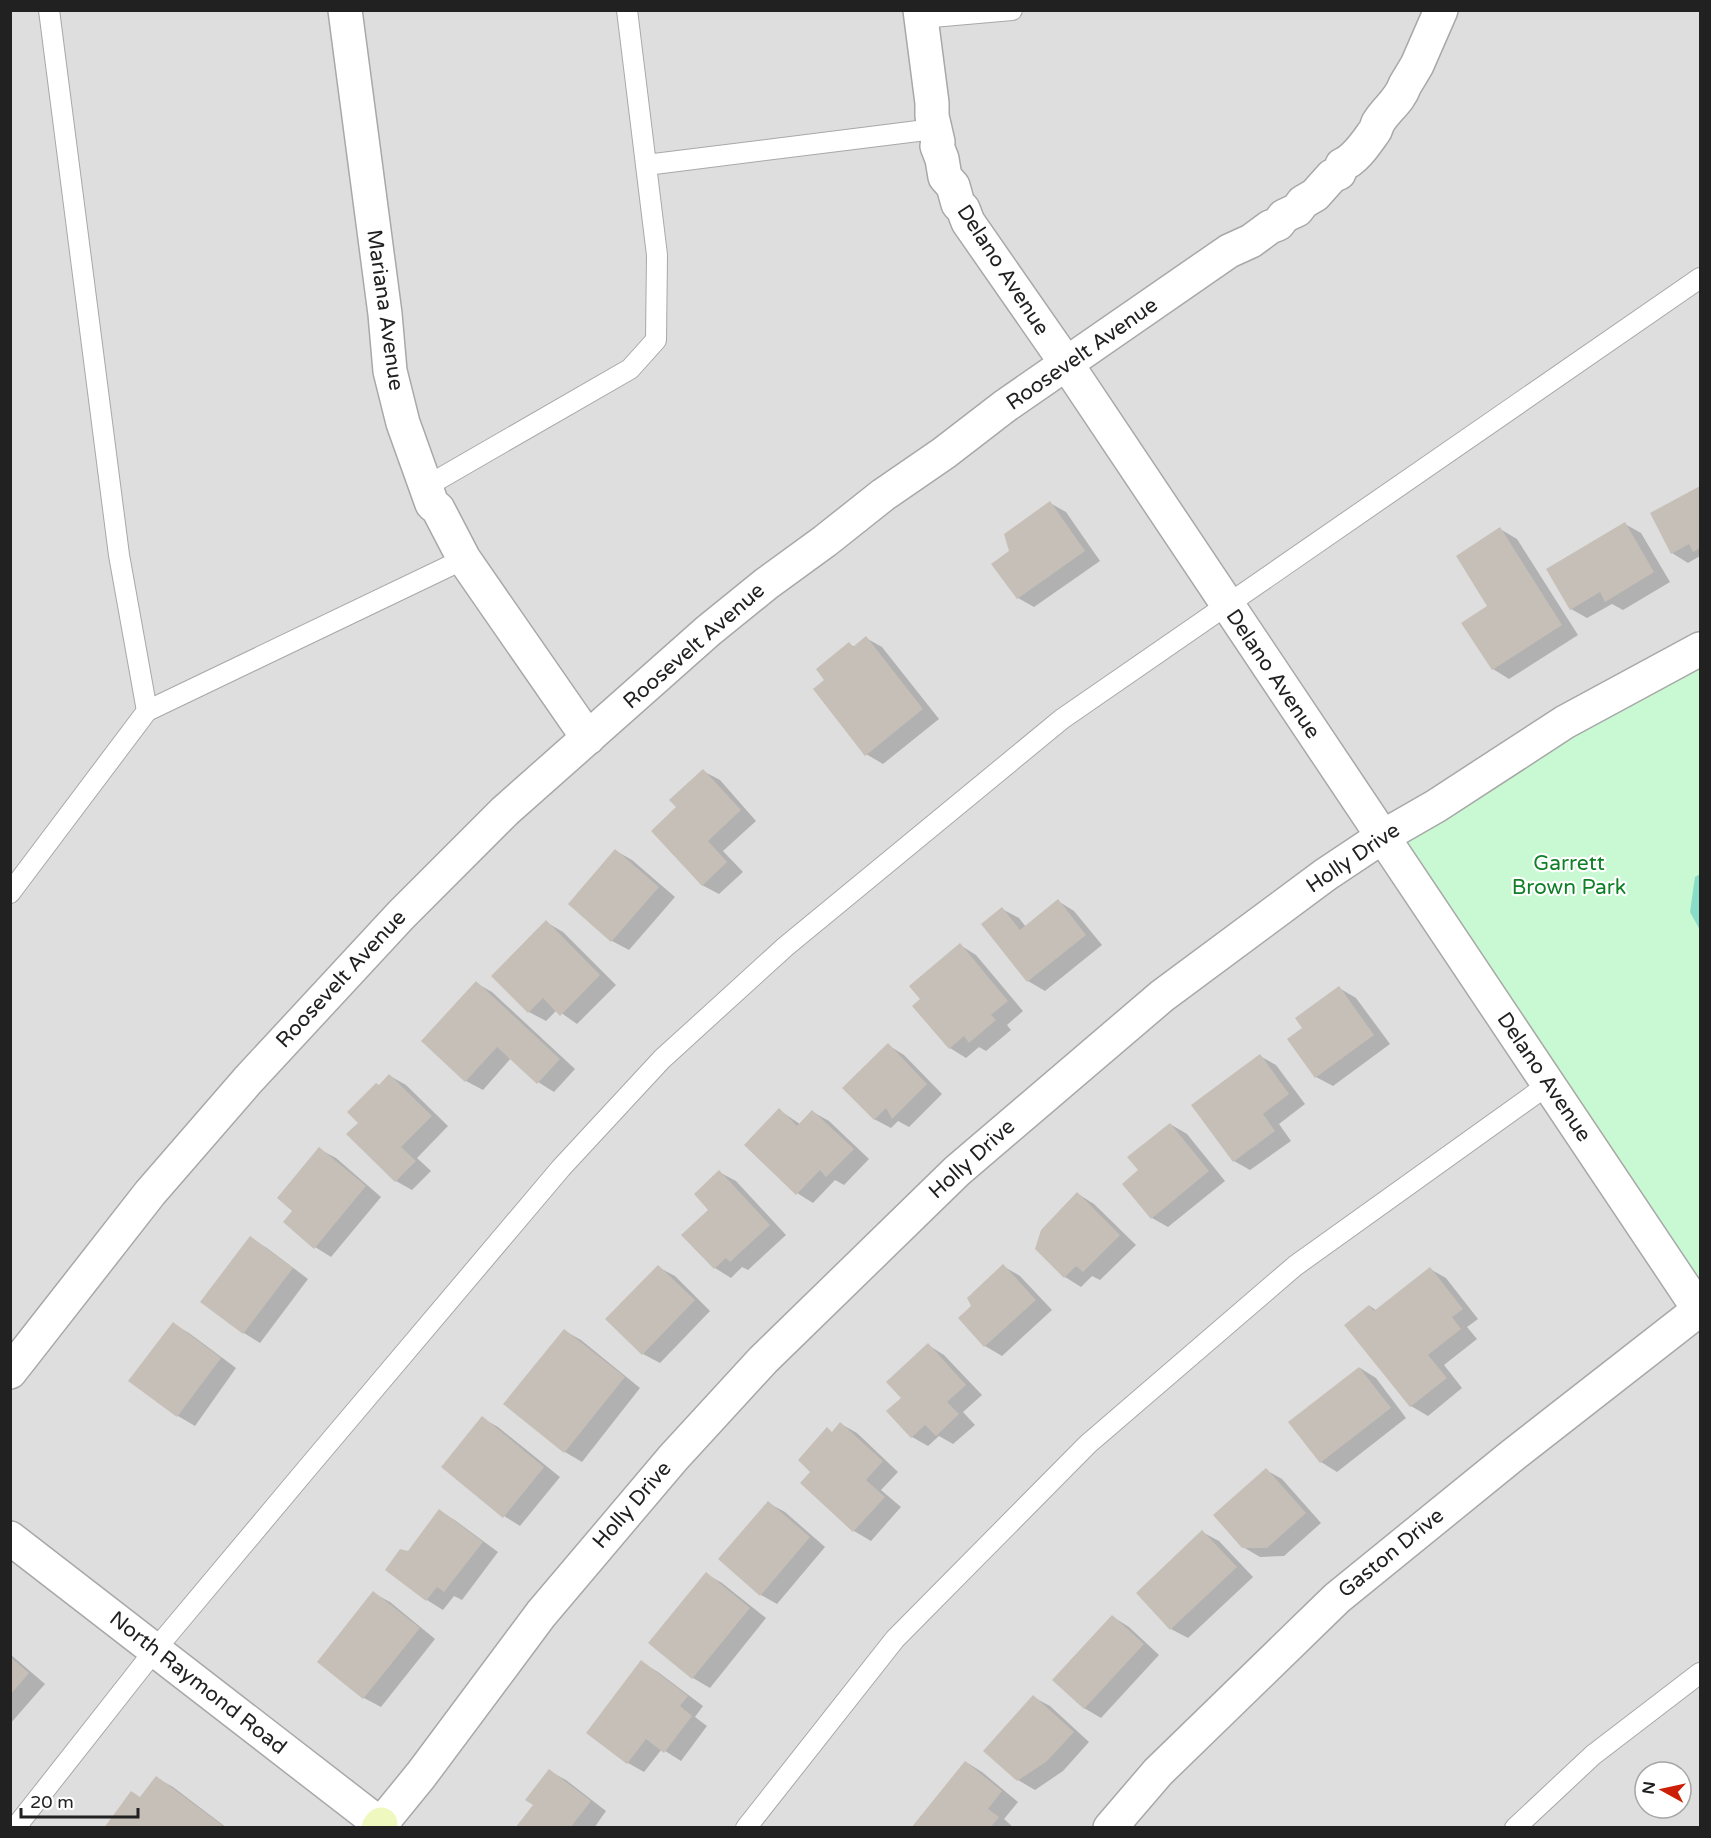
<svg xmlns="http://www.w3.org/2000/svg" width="1711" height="1838" font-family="'Varela Round',sans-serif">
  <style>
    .residential { fill: #dfdede; fill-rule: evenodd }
    .park { fill: #c8f9d2 }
    .pitch { fill: #89ddc8 }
    .shadow { fill: #0003 }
    .building { fill: #c6bfb7 }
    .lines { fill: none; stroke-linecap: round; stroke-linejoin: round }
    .lane-casing { stroke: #a8a8a8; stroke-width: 22 }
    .street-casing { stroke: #a8a8a8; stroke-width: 36 }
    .secondary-casing { stroke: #5d7808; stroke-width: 36 }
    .lane { stroke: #fff; stroke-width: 20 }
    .street { stroke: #fff; stroke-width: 33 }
    .secondary { stroke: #eef8bf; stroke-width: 33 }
    .labels { text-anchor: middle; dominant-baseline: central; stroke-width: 4.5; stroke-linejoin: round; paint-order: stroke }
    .street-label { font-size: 21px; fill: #212121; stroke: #fff }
    .park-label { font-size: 21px; fill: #0f8027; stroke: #fff }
  </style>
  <rect width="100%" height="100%" fill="#f1efe8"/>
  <!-- residential -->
  <path class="residential" d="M11 11H1700V1827L11 1828ZM1645 1772H1681V1808H1645Z"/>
  <!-- park -->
  <path class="park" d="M1700 649V1301L1382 837Z"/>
  <!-- pitch -->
  <path class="pitch" d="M1700 874V930L1690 912 1695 877Z"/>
  <!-- shadow -->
  <g class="shadow">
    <path d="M1700 488V556L1688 563 1672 553 1652 514Z"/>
    <path d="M1050 503 1066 512 1100 561 1034 607 1018 598Z"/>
    <path d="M1625 524 1641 533 1670 582 1623 610 1612 604 1587 618 1571 609Z"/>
    <path d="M1500 529 1517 539 1578 635 1509 679 1493 669 1489 606Z"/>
    <path d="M866 638 882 647 939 719 883 764 866 754 827 680 849 644 855 647Z"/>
    <path d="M703 771 720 780 756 821 723 851 743 872 719 894 702 885 678 807Z"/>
    <path d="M616 851 632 860 675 897 629 950 612 941 570 904Z"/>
    <path d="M1058 901 1074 911 1102 945 1045 991 1028 981 983 925 1002 909 1019 918 1026 927Z"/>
    <path d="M546 922 563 932 616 985 577 1024 557 1010 546 1021 529 1012 493 976Z"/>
    <path d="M960 945 976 955 1023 1011 1007 1025 1011 1030 986 1051 979 1047 966 1058 950 1048 923 999Z"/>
    <path d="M476 983 492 992 575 1069 554 1092 538 1082 511 1058 483 1090 466 1081Z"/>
    <path d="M1339 988 1356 998 1390 1044 1333 1086 1316 1077 1304 1029Z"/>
    <path d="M888 1045 904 1055 942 1094 909 1127 898 1121 891 1128 874 1119Z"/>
    <path d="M1260 1056 1276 1065 1305 1104 1279 1124 1291 1141 1250 1170 1234 1161Z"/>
    <path d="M390 1076 406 1085 448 1126 417 1158 431 1171 412 1190 396 1181 380 1086Z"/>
    <path d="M779 1110 800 1124 813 1112 829 1121 869 1159 844 1185 835 1180 813 1203 797 1193Z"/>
    <path d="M1170 1124 1187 1134 1225 1181 1168 1227 1152 1218 1140 1171Z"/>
    <path d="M319 1149 336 1158 381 1197 331 1257 315 1247 294 1211Z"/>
    <path d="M719 1172 736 1181 786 1235 748 1270 742 1267 731 1278 715 1268 710 1210Z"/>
    <path d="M1078 1194 1094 1204 1136 1245 1100 1280 1092 1276 1081 1287 1065 1277 1036 1248Z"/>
    <path d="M250 1238 267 1248 308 1279 260 1343 244 1333 202 1301Z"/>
    <path d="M1003 1266 1020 1276 1052 1310 1002 1356 985 1346 960 1318 973 1306Z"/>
    <path d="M658 1267 675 1276 710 1311 660 1363 643 1354Z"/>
    <path d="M1430 1269 1446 1278 1478 1319 1467 1327 1477 1339 1444 1365 1462 1388 1428 1416 1411 1406 1347 1325 1370 1306 1377 1311Z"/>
    <path d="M173 1324 189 1333 236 1368 195 1426 178 1416 130 1381Z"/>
    <path d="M565 1331 581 1340 640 1388 582 1462 565 1452 506 1404Z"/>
    <path d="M928 1345 944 1355 982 1395 963 1412 975 1425 953 1444 939 1436 928 1446 912 1437 903 1398Z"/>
    <path d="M1360 1368 1376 1378 1406 1418 1337 1472 1321 1462Z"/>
    <path d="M482 1418 498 1427 560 1477 520 1526 504 1516Z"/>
    <path d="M841 1424 857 1433 898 1472 881 1490 901 1507 871 1541 854 1531 802 1483 812 1472 833 1433Z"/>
    <path d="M1266 1470 1282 1479 1321 1523 1284 1556 1260 1557 1243 1547Z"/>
    <path d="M768 1503 785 1512 825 1547 777 1604 761 1595Z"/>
    <path d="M440 1511 456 1521 498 1552 462 1600 454 1596 443 1610 427 1600 387 1570 408 1553Z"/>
    <path d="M1202 1532 1219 1541 1253 1577 1188 1638 1171 1629Z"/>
    <path d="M706 1574 722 1583 766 1618 710 1688 693 1678 650 1643Z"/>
    <path d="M373 1593 390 1602 435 1639 381 1707 364 1698 319 1661Z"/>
    <path d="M1113 1617 1129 1627 1159 1655 1101 1718 1084 1708Z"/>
    <path d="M10 1654 45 1684 10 1724Z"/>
    <path d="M641 1662 658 1672 703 1706 695 1717 707 1726 681 1761 662 1749 644 1772 628 1763 589 1733Z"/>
    <path d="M1033 1697 1050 1706 1089 1742 1063 1771 1035 1790 1018 1780Z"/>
    <path d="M966 1762 982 1772 1018 1802 1004 1819 1014 1828H913Z"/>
    <path d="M549 1771 566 1780 606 1811 594 1828H517L535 1805Z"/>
    <path d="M157 1778 173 1787 227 1828H106L142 1798Z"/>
  </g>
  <!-- building -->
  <g class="building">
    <path d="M1700 486V548L1693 552 1689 544 1671 554 1650 513Z"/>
    <path d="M1050 501 1085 551 1017 599 991 564 1009 551 1004 534Z"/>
    <path d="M1625 522 1654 572 1605 602 1600 592 1570 610 1546 569Z"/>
    <path d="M1500 527 1562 625 1492 670 1461 623 1487 606 1456 556Z"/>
    <path d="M866 636 923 709 865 756 813 689 824 680 816 669 849 642 853 647Z"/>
    <path d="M703 769 741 810 708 841 727 862 702 886 651 831 676 807 669 800Z"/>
    <path d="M615 849 659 887 611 942 568 904Z"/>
    <path d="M1058 899 1086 935 1027 982 981 924 1002 907 1020 930Z"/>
    <path d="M546 920 600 975 560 1016 543 998 528 1013 491 976Z"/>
    <path d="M960 943 1008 1001 991 1015 996 1020 969 1043 964 1036 949 1049 912 1006 920 999 909 986Z"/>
    <path d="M476 981 560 1059 537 1084 497 1047 465 1082 421 1041Z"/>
    <path d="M1339 986 1374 1035 1315 1078 1287 1039 1302 1028 1295 1018Z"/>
    <path d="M888 1043 927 1084 892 1119 886 1108 874 1120 842 1088Z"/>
    <path d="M1260 1054 1289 1094 1263 1114 1275 1131 1233 1162 1191 1105Z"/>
    <path d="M389 1074 432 1116 401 1147 416 1161 395 1182 346 1134 358 1123 347 1112 376 1083 379 1085Z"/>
    <path d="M779 1108 797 1126 812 1110 854 1149 826 1177 820 1170 796 1195 744 1145Z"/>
    <path d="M1170 1123 1209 1171 1151 1219 1122 1184 1138 1170 1127 1157Z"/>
    <path d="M319 1147 366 1186 314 1249 283 1222 292 1211 277 1198Z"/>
    <path d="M719 1170 770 1225 730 1262 726 1258 714 1269 681 1235 708 1210 694 1194Z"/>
    <path d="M1077 1192 1120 1235 1083 1272 1076 1266 1064 1278 1035 1249 1041 1230Z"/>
    <path d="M250 1236 293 1268 243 1334 200 1302Z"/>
    <path d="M1003 1264 1036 1300 984 1347 958 1318 971 1306 967 1298Z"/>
    <path d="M658 1265 695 1300 642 1355 605 1319Z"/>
    <path d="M1430 1267 1463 1309 1452 1317 1461 1329 1428 1355 1447 1378 1410 1407 1344 1325 1369 1305 1374 1311Z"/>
    <path d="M173 1322 221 1358 177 1417 128 1381Z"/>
    <path d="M564 1329 625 1377 564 1453 503 1404Z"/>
    <path d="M928 1343 966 1385 947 1402 959 1414 936 1436 925 1425 911 1438 886 1411 901 1398 886 1382Z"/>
    <path d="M1359 1367 1391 1408 1320 1463 1288 1422Z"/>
    <path d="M482 1416 544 1467 503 1518 441 1467Z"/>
    <path d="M840 1422 883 1461 866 1480 885 1497 853 1532 800 1483 810 1472 798 1460 827 1427 832 1432Z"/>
    <path d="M1266 1468 1306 1513 1267 1548H1242L1213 1515Z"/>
    <path d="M768 1501 810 1537 760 1596 718 1559Z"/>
    <path d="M439 1509 483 1542 444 1592 437 1587 426 1601 385 1570 400 1549 408 1551Z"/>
    <path d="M1202 1530 1237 1567 1170 1630 1136 1593Z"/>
    <path d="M706 1572 750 1608 692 1679 648 1643Z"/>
    <path d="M373 1591 420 1628 363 1699 317 1662Z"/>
    <path d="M1112 1615 1144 1644 1084 1709 1052 1680Z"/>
    <path d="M10 1657 29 1673 10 1695Z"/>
    <path d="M641 1660 688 1696 680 1706 692 1716 664 1753 646 1739 627 1764 586 1733Z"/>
    <path d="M1033 1695 1074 1732 1046 1762 1017 1781 983 1751Z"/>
    <path d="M965 1761 1002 1791 988 1809 999 1817 990 1828H911Z"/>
    <path d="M549 1769 591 1801 570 1828H515L533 1805 525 1800Z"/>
    <path d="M156 1776 226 1828H104L131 1791 140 1797Z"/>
  </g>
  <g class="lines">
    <!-- lane casing -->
    <g class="lane-casing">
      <g id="lane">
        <path d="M49 10 119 555 147 711"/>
        <path d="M921 18 1012 10"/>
        <path d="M646 165 934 129"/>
        <path d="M427 486 630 369 656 340 657 255 627 10"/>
        <path d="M10 893 147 711 464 559"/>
        <path d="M15 1828 155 1650 310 1465 561 1168 662 1059 785 947 1062 719 1700 278"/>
        <path d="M746 1828 895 1639 1088 1444 1295 1266 1549 1084"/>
        <path d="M1515 1828 1593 1755 1700 1673"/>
      </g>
    </g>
    <!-- street casing -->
    <g class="street-casing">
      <g id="street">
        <path d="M345 10 385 314 390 371 403 423 432 504 438 509 464 559 588 738"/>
        <path d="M920 10 932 103V116L938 142 937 146 942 159 945 177 953 186 958 204 963 209 968 222 1066 363 1700 1311"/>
        <path d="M10 1372 150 1193 248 1080 401 915 505 811 708 631 766 584 825 541 883 495 944 453 1005 406 1229 251 1251 241 1270 227 1278 224 1284 216 1297 210 1303 202 1315 195 1332 176 1339 173 1342 165C1356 159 1366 143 1374 132 1377 128 1376 127 1378 123 1386 109 1399 102 1405 85L1417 65 1441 10"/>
        <path d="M10 1538 385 1828"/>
        <path d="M381 1824 421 1775 541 1614 673 1458 763 1360 957 1171 1162 996 1325 875 1382 837 1436 806 1565 722 1700 649"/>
        <path d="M1110 1828 1158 1772 1337 1598 1513 1455 1700 1309"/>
      </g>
    </g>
    <!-- secondary casing -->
    <g class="secondary-casing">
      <path id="secondary" d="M378 1828 381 1824"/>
    </g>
    <!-- lane -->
    <use href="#lane" class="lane"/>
    <!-- street -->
    <use href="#street" class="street"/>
    <!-- secondary -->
    <use href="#secondary" class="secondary"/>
  </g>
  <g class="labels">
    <!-- street labels -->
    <g class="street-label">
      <text transform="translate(1003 270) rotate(57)">Delano Avenue</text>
      <text transform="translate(385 310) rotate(82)">Mariana Avenue</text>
      <text transform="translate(1082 354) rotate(-35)">Roosevelt Avenue</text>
      <text transform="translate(694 646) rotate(-41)">Roosevelt Avenue</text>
      <text transform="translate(1273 674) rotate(56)">Delano Avenue</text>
      <text transform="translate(1353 858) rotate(-34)">Holly Drive</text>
      <text transform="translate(341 979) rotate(-47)">Roosevelt Avenue</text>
      <text transform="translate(1544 1077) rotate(56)">Delano Avenue</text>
      <text transform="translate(972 1159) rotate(-42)">Holly Drive</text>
      <text transform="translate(632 1505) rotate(-49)">Holly Drive</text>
      <text transform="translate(1391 1553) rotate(-39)">Gaston Drive</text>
      <text transform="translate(198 1683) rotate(38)">North Raymond Road</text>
    </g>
    <!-- park labels -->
    <g class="park-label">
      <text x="1569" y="863">Garrett<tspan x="1569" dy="24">Brown Park</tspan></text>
    </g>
  </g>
  <!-- border -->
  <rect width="1711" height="1838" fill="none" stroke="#212121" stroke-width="24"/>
  <!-- north arrow -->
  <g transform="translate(1663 1790) rotate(278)"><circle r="28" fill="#ffffff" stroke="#a6a6a6" stroke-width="1.5"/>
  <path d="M0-4.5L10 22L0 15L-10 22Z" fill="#cd1f05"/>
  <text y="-9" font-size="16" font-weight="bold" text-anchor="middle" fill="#212121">N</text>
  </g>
  <!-- scale -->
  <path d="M21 1808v9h117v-9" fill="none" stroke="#212121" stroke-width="3"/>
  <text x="30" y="1808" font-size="18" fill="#212121" stroke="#ffffff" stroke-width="4.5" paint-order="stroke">20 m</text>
</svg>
